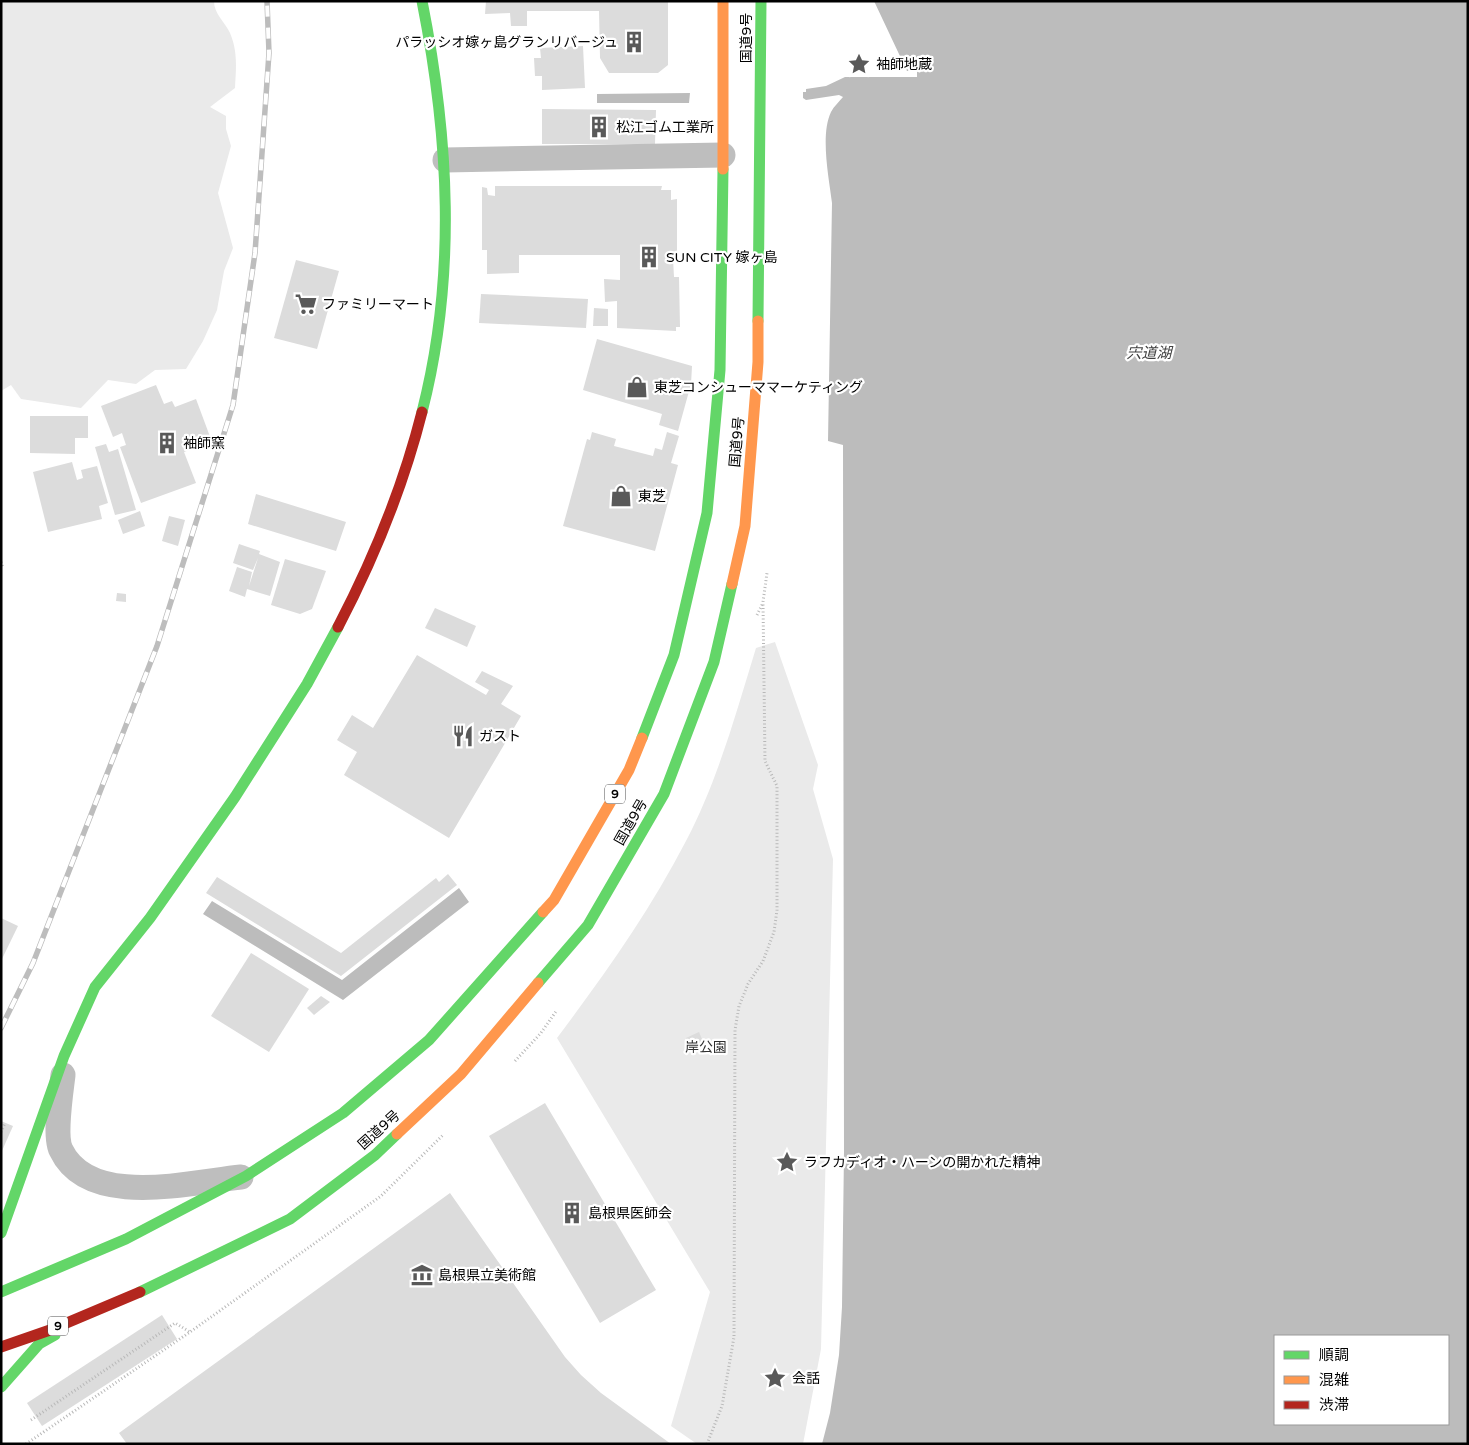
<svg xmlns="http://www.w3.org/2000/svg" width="1469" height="1445" font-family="'Varela Round','Noto Sans JP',sans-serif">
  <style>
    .green { fill: #eaeaea }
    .water { fill: #bcbcbc; fill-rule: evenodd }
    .building { fill: #dcdcdc }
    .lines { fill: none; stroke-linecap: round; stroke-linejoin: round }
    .path { stroke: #b8b8b8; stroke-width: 3; stroke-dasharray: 1 2.5; stroke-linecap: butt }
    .street { stroke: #bebebe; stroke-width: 25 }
    .fast { stroke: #63d668; stroke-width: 11 }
    .slow { stroke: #ff974d; stroke-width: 11 }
    .jam { stroke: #b3261e; stroke-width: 11 }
    .rail-casing { stroke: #bdbdbd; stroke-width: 5.5 }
    .rail { stroke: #fff; stroke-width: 4; stroke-dasharray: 11; stroke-linecap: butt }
    .labels { text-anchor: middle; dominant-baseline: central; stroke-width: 4.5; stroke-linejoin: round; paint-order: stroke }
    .shield { fill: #fff; stroke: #4c4c4c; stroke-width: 1 }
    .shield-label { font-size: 12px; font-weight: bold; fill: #000 }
    .street-label { font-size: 14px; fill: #000; stroke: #fff }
    .poi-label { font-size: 14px; fill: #000; stroke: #fff; text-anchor: start }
    .park-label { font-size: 14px; fill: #2f2f2f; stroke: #fff }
    .water-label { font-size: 15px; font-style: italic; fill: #404040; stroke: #fff }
  </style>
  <rect width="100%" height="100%" fill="#fff"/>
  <!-- green -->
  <g class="green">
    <path d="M1 1H214C214 14 225 22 230 33 238 52 236 68 235 88L210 107 226 116V129L231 146 218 193 233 248 224 271 217 310 203 341 186 369 155 370 136 384 108 380 81 408 21 399 11 385 1 391Z"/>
    <path d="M775 642 818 765 813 789 833 859 821 1349 803 1444H697L671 1426 710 1292 557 1038C605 974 649 912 686 841 718 780 736 713 756 648Z"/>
  </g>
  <!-- water -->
  <g class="water">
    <path d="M874 1H1468V1444H822L830 1413 839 1355 842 1307 844 1152 843 445 828 441 832 203C829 178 820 135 831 112 834 106 839 102 843 97L839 95 806 100 803 98V92H806V89L826 86 845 77H917V70L907 71ZM1275 1336H1448V1424H1275Z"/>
    <path d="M690 93 689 103H597V94Z"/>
    <path d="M459 888 469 902 343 1000 203 914 212 901 342 980Z"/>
  </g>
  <!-- building -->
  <g class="building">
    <path d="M486 1H668V65L658 73H609L600 58 599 11H527V26H511L510 13 485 14Z"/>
    <path d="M583 46 585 88 542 90V76H535L534 58H541L540 48Z"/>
    <path d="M542 109 656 110 655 144H542Z"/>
    <path d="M495 186H662L661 190H671V200L677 199V259H673L674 277H679L680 327H676V331L617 328V301L605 302 604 279 620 280V255H519V273L487 274V250H482V187L487 188 488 195 495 196Z"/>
    <path d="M296 260 339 271 317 349 274 338Z"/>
    <path d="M481 294 588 299 586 328 479 323Z"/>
    <path d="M594 308 608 309V326H593Z"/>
    <path d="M597 339 692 366 691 384 678 431 659 425 662 414 583 390Z"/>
    <path d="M156 385 164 404 172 401 175 407 196 399 212 442 184 452 196 483 141 503 120 447 126 445 122 433 113 437 101 406Z"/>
    <path d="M30 416H88V438H75V454L30 453Z"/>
    <path d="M592 432 616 439 614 446 653 456 655 448 662 450 667 432 679 436 671 463 678 465 655 551 563 526 587 439 590 440Z"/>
    <path d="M106 444 109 452 118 449 136 510 115 515 95 447Z"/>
    <path d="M72 462 77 480 83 478 81 470 97 466 108 503 99 506 102 519 48 532 33 472Z"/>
    <path d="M256 494 346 522 336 551 248 524Z"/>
    <path d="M140 511 145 526 123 534 118 520Z"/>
    <path d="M169 516 185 520 178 546 162 541Z"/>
    <path d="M239 544 260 551 259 554 280 562 270 596 247 589 245 597 229 591 237 567 252 572 249 586 258 558 253 570 233 563Z"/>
    <path d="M285 559 326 571 312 609 300 614 271 605Z"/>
    <path d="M117 593 126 594V602L116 601Z"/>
    <path d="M435 608 476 626 467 647 425 628Z"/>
    <path d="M417 655 486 695 489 690 475 682 482 671 513 686 501 704 521 716 449 838 344 775 357 752 337 740 352 715 373 728Z"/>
    <path d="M448 874 457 885 341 976 206 893 217 877 341 953 436 878 439 882Z"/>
    <path d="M1 918 18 926 1 961Z"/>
    <path d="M251 953 309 989 269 1052 211 1016Z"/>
    <path d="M321 996 330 1002 314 1015 307 1008Z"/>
    <path d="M699 1032 704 1044 691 1050 686 1038Z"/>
    <path d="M545 1103 656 1290 600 1323 489 1136Z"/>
    <path d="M1 1121 13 1126 1 1153Z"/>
    <path d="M450 1193 565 1357 581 1375 601 1393 671 1444H127L119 1433Z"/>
    <path d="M162 1315 177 1339 42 1426 27 1403Z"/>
  </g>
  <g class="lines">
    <!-- path -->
    <g class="path">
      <path d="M1 562 3 568"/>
      <path d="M757 615 763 603"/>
      <path d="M515 1061 541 1033 557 1010"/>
      <path d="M1 1132 5 1123"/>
      <path d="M31 1420 175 1323 190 1332"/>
      <path d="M26 1444 190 1332 381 1196 443 1135"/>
      <path d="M707 1444 722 1406 734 1337 735 1030 739 1006 748 984 763 961 774 932 777 910V786L765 761 763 602 767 573"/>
    </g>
    <!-- street -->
    <g class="street">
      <path d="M445 160 723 155"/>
      <path d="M63 1075C61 1092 54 1136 61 1150 89 1209 191 1182 241 1177"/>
    </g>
    <!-- fast -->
    <g class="fast">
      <path d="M422 1C449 137 457 276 422 412"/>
      <path d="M758 321 761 1"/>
      <path d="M642 738 674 655 707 513 720 370 723 169"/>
      <path d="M538 983 588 925 664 794 714 662 732 584"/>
      <path d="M1 1233 64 1056 95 987 150 918 235 797 307 684 338 627"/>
      <path d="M1 1292 126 1239 246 1176 343 1113 429 1040 543 912"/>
      <path d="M140 1292 290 1219 375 1155 397 1134"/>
      <path d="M1 1387 39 1344 55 1335"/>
    </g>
    <!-- slow -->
    <g class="slow">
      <path d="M723 169V1"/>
      <path d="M732 584 745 526 758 362V321"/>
      <path d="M543 912 554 900 629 770 642 738"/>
      <path d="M397 1134 461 1074 538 983"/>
    </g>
    <!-- jam -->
    <g class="jam">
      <path d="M338 627C374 558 403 487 422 412"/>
      <path d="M1 1347 50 1330 140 1292"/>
    </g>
    <!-- rail casing -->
    <g class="rail-casing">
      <path id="rail" d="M1 1028 33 963 157 646 233 405 255 253 269 53 267 1"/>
    </g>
    <!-- rail -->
    <use href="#rail" class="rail"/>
  </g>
  <!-- icons -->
  <defs>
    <g id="building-bare" transform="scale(1.725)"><path d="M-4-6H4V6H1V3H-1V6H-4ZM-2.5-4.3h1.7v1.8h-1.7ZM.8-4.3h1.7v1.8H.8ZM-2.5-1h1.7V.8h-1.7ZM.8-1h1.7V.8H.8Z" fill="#595959" stroke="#fff" stroke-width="2.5" paint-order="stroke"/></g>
    <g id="sight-bare" transform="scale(1.725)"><path d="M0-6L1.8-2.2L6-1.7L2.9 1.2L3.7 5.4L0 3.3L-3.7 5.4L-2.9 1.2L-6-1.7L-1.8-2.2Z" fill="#595959" stroke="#fff" stroke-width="2.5" paint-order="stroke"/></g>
    <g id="supermarket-bare" transform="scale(1.725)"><path d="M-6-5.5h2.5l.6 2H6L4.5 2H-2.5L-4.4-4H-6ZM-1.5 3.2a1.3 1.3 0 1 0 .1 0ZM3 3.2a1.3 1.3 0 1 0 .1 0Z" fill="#595959" stroke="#fff" stroke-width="2.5" paint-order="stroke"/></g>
    <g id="shop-bare" transform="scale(1.725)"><path d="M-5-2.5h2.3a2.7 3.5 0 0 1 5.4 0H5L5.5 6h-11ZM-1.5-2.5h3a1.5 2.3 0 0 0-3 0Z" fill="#595959" stroke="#fff" stroke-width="2.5" paint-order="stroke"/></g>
    <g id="restaurant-bare" transform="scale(1.725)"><path d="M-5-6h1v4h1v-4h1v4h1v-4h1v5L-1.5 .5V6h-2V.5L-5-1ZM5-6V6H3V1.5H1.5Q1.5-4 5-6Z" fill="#595959" stroke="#fff" stroke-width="2.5" paint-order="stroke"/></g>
    <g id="museum-bare" transform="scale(1.725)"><path d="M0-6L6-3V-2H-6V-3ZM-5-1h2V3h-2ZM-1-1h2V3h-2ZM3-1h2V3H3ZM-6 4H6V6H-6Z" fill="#595959" stroke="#fff" stroke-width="2.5" paint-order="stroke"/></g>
  </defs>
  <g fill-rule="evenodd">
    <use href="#building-bare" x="634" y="42"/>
    <use href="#sight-bare" x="859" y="64"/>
    <use href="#building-bare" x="599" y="127"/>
    <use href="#building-bare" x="649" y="257"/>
    <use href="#supermarket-bare" x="306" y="304"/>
    <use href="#shop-bare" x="637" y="387"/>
    <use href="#building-bare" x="167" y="443"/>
    <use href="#shop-bare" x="621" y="496"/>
    <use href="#restaurant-bare" x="463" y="736"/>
    <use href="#sight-bare" x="787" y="1162"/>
    <use href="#building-bare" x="572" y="1213"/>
    <use href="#museum-bare" x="422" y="1275"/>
    <use href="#sight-bare" x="775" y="1378"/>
  </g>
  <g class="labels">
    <!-- shield labels -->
    <g class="shield">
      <rect x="605" y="784.5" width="20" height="19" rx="4"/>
      <rect x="48" y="1316.5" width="20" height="19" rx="4"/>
    </g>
    <g class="shield-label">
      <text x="615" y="794">9</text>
      <text x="58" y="1326">9</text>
    </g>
    <!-- street labels -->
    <g class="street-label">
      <text transform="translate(746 38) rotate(-90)">国道9号</text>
      <text transform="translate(737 442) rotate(-85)">国道9号</text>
      <text transform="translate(631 822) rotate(-60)">国道9号</text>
      <text transform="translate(379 1130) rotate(-42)">国道9号</text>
    </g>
    <!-- poi labels -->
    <g class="poi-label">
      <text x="618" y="42" text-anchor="end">パラッシオ嫁ヶ島グランリバージュ</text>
      <text x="876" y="64">袖師地蔵</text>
      <text x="616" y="127">松江ゴム工業所</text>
      <text x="666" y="257">SUN CITY 嫁ヶ島</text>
      <text x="322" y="304">ファミリーマート</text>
      <text x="654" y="387">東芝コンシューママーケティング</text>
      <text x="183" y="443">袖師窯</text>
      <text x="638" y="496">東芝</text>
      <text x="479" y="736">ガスト</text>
      <text x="804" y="1162">ラフカディオ・ハーンの開かれた精神</text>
      <text x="588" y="1213">島根県医師会</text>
      <text x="438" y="1275">島根県立美術館</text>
      <text x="792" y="1378">会話</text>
    </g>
    <!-- park labels -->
    <g class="park-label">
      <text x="706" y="1047">岸公園</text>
    </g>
    <!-- water labels -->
    <g class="water-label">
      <text x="1149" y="353">宍道湖</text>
    </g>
  </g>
  <!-- border -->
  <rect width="1469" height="1445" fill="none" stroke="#000000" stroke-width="5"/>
  <!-- legend -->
  <rect x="1274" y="1335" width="175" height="90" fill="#ffffff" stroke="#999999"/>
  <rect x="1284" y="1351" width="25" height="8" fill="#63d668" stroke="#999999"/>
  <text x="1319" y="1360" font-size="15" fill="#000000">順調</text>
  <rect x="1284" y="1376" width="25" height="8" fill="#ff974d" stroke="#999999"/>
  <text x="1319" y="1385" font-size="15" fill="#000000">混雑</text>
  <rect x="1284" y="1401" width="25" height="8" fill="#b3261e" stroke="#999999"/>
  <text x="1319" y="1410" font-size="15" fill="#000000">渋滞</text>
</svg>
